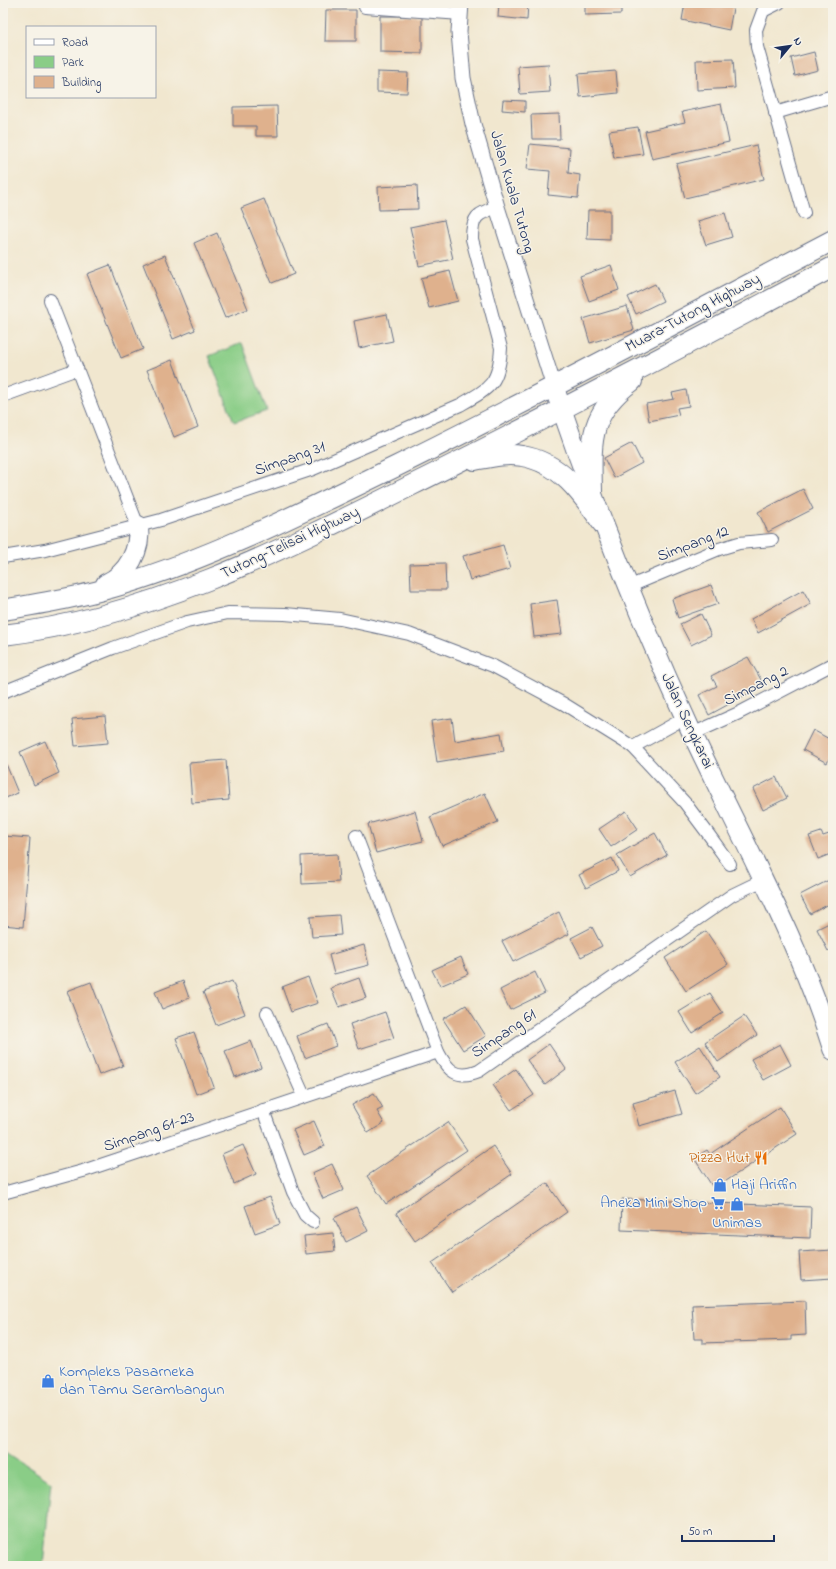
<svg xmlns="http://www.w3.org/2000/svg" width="836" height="1569" font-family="'Indie Flower',sans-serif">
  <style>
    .green { fill: #8acd87; stroke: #527e72 }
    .building { fill: #dfb18d }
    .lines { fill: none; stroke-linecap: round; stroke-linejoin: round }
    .minor-casing { stroke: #666f86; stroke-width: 14 }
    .tertiary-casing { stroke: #666f86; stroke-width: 17 }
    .primary-casing { stroke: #666f86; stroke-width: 21 }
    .trunk-casing { stroke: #666f86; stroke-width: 22 }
    .minor { stroke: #fff; stroke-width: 12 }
    .tertiary { stroke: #fff; stroke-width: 15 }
    .primary { stroke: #fff; stroke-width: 19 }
    .trunk { stroke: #fff; stroke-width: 20 }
    .labels { text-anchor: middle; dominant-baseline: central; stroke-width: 3; stroke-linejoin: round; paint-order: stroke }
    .street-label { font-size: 16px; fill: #1b2f5e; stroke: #f7f3e8 }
    .food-label { font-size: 16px; fill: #c56008; stroke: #f7f3e8; text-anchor: end }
    .shop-label { font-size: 16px; fill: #366cbe; stroke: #f7f3e8; text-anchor: start }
  </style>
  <rect width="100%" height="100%" fill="#f7f3e8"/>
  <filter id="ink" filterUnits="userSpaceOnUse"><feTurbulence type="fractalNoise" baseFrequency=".025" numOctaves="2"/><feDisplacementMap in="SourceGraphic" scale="8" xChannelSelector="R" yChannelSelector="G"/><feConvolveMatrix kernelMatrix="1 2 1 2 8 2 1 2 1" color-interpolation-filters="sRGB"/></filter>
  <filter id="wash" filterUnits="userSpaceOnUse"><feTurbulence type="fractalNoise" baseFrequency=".012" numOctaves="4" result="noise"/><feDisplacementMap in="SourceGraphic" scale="16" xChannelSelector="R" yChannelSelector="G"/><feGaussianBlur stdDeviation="0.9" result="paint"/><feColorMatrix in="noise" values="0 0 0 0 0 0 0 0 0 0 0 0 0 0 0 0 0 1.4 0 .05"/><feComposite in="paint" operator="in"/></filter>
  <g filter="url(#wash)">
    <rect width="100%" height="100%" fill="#f1e7cf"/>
    <!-- green -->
    <g class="green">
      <path d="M242 343 267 411 234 422 209 356Z"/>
      <path d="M3 1450 51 1482 43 1566H3Z"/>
    </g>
    <g id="blocks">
      <!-- building -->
      <g class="building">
        <path d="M499 3H528L527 20 498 17Z"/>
        <path d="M585 3H621V14L585 15Z"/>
        <path d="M685 3H734L729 30 682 20Z"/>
        <path d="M326 10H356V41H325Z"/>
        <path d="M380 16H422V53L380 52Z"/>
        <path d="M814 52 818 70 795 76 791 58Z"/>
        <path d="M733 59 735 88 697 90 696 60Z"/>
        <path d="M548 64 550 92 520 94 518 66Z"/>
        <path d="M616 71 618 93 580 97 578 74Z"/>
        <path d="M377 72 408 73 407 93 377 92Z"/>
        <path d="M503 100 525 101V112L502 110Z"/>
        <path d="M721 104 729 142 652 159 645 131 685 122 682 112Z"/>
        <path d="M277 106 278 136H256V126H233V107Z"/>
        <path d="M559 114 560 139H532L531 115Z"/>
        <path d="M638 127 643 154 614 158 609 131Z"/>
        <path d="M530 144 570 148 568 173 580 175 578 198 548 195 550 171 527 169Z"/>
        <path d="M756 145 764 179 685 198 676 164Z"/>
        <path d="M417 185 418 209 379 210 378 187Z"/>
        <path d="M264 199 294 274 272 283 241 208Z"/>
        <path d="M588 210H610V240L587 239Z"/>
        <path d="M725 213 732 237 706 245 698 221Z"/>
        <path d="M444 220 453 259 419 266 410 227Z"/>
        <path d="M217 233 248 309 225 318 194 243Z"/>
        <path d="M165 255 195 330 173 339 143 264Z"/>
        <path d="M110 265 143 349 121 358 87 274Z"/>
        <path d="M611 265 619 290 589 301 580 276Z"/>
        <path d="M450 271 458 301 429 308 421 278Z"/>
        <path d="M655 284 663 301 636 314 628 297Z"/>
        <path d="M627 306 634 330 590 343 583 319Z"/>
        <path d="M387 314 393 341 359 348 354 321Z"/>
        <path d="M172 360 198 427 174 437 147 370Z"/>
        <path d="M686 390 689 406 677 408 679 415 649 421 646 404 674 399 672 393Z"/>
        <path d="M632 443 642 463 614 478 604 458Z"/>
        <path d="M803 489 813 509 768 532 758 512Z"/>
        <path d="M503 545 510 569 470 580 463 556Z"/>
        <path d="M445 563 446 590H411L410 564Z"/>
        <path d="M711 585 718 604 678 618 672 599Z"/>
        <path d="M803 590 811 604 758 633 751 619Z"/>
        <path d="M557 600 562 634 534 637 530 604Z"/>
        <path d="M701 614 711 635 691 645 680 624Z"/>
        <path d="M748 657 764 685 709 715 699 695 717 686 711 676Z"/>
        <path d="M105 716 108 743 75 746 72 719Z"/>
        <path d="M452 718 455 741 501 733 504 751 437 762 431 721Z"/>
        <path d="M813 730 831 740 829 744 833 746V751L827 763 803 750Z"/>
        <path d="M45 741 59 773 34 785 20 752Z"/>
        <path d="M226 760 229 800 192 803 189 763Z"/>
        <path d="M6 764 18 793 3 799V766Z"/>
        <path d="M776 777 787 798 763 810 753 789Z"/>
        <path d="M485 793 498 822 442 846 430 817Z"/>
        <path d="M415 811 423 841 376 853 368 824Z"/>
        <path d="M626 811 638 829 611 847 599 829Z"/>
        <path d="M821 832 823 836 832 833 833 836V853L818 859 809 836Z"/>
        <path d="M655 833 667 855 630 877 617 855Z"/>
        <path d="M4 836 30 838 23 927 3 925V855Z"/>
        <path d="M337 854 339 882 302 884 301 856Z"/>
        <path d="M612 858 618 871 586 888 579 875Z"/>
        <path d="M829 880 833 887V902L810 914 800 895Z"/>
        <path d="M559 912 569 934 513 962 502 941Z"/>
        <path d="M339 915 341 935 312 937 310 917Z"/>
        <path d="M833 921V949L828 951 817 929Z"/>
        <path d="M592 927 602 946 581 957 571 938Z"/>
        <path d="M706 931 728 964 686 991 665 958Z"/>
        <path d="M364 945 369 965 334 974 329 955Z"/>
        <path d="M461 957 468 974 440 986 432 970Z"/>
        <path d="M535 972 545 993 510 1010 500 990Z"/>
        <path d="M308 977 318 1003 291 1012 282 987Z"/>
        <path d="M359 978 366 998 339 1007 331 988Z"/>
        <path d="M183 981 189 998 162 1009 155 992Z"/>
        <path d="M232 981 245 1014 216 1025 203 992Z"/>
        <path d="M91 982 123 1066 99 1075 67 991Z"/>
        <path d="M710 993 723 1013 692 1033 679 1012Z"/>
        <path d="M466 1005 486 1036 463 1050 443 1019Z"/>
        <path d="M385 1012 394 1038 359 1049 350 1024Z"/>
        <path d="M744 1016 757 1035 718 1062 705 1042Z"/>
        <path d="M328 1024 336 1046 305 1058 297 1036Z"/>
        <path d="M194 1032 214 1087 196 1094 176 1038Z"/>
        <path d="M251 1041 261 1067 235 1077 225 1051Z"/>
        <path d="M549 1044 566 1069 545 1085 527 1060Z"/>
        <path d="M780 1044 791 1065 763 1080 751 1059Z"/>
        <path d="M700 1046 720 1077 695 1093 675 1062Z"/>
        <path d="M516 1069 534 1095 511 1110 493 1085Z"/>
        <path d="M675 1091 682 1114 639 1126 633 1103Z"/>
        <path d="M374 1093 383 1108 377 1111 384 1123 368 1133 352 1105Z"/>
        <path d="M780 1107 797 1134 714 1189 694 1158 707 1150 710 1154Z"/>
        <path d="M314 1121 325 1146 304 1155 293 1130Z"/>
        <path d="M448 1122 467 1150 386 1204 367 1176Z"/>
        <path d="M243 1145 256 1174 234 1184 222 1154Z"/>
        <path d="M493 1146 512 1174 415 1241 396 1213Z"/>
        <path d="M332 1164 344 1190 323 1199 312 1173Z"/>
        <path d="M547 1183 567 1212 452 1292 432 1263Z"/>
        <path d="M270 1197 280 1224 255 1233 245 1206Z"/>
        <path d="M622 1199 811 1207 810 1238 621 1230Z"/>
        <path d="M356 1207 368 1231 346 1242 334 1218Z"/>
        <path d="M333 1233 335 1251 306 1254 304 1236Z"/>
        <path d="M833 1250V1278L801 1280 799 1252Z"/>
        <path d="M805 1301 806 1335 791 1336V1340L702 1343V1339H694L692 1305Z"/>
      </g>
    </g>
  </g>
  <g filter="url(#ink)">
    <use href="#blocks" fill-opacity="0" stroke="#666f86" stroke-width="1"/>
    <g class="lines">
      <!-- minor casing -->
      <g class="minor-casing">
        <g id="minor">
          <path d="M779 3 763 11 756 30 757 47 804 213"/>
          <path d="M365 7 461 14"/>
          <path d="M775 113 833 96"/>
          <path d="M50 300 77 369"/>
          <path d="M3 396 77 369 138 526"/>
          <path d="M3 557 45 550 161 520 313 469 460 405C490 388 499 384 501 348L472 239C472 216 477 214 497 207"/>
          <path d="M628 587 719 549 739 543 772 540"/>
          <path d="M3 692 113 648 187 622 228 613 285 614 340 619 409 634 493 666 564 704 633 747 685 718"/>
          <path d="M692 734 739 713 833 664"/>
          <path d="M633 747 685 803 709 835 730 864"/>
          <path d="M356 836 438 1052C448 1071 457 1080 479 1071L732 895 763 880"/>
          <path d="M267 1013 304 1096"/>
          <path d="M263 1110 293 1192 305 1215 313 1222"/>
          <path d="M3 1193 83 1171 438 1052"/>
        </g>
      </g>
      <!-- tertiary casing -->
      <g class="tertiary-casing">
        <path id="tertiary" d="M461 3 459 32 463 78 473 124 497 207 554 387"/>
      </g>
      <!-- primary casing -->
      <g class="primary-casing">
        <path id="primary" d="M554 387C594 505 640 620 692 733 741 838 799 940 833 1050"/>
      </g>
      <!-- trunk casing -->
      <g class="trunk-casing">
        <g id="trunk">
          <path d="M475 460C490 457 506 453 522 456 560 462 582 494 603 524"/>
          <path d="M592 492C591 441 588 414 632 381"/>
          <path d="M106 584C128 574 141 550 138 526"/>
          <path d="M3 610C44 603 85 596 124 584 219 555 308 509 397 466 544 394 688 316 833 240"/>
          <path d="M3 635C147 618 282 550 410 486 552 416 692 341 833 267"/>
        </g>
      </g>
      <!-- minor -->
      <use href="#minor" class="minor"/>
      <!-- tertiary -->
      <use href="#tertiary" class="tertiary"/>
      <!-- primary -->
      <use href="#primary" class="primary"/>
      <!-- trunk -->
      <use href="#trunk" class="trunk"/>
    </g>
  </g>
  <!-- icons -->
  <defs>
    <g id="restaurant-bare" transform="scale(1.08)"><path d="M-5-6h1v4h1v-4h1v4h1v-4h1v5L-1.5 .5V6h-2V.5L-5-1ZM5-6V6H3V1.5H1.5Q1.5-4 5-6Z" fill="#e8710a" stroke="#f7f3e8" stroke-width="2.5" paint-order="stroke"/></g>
    <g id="shop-bare" transform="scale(1.08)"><path d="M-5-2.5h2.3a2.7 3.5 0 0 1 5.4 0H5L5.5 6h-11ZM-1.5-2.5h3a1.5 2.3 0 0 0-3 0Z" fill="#3f7fe0" stroke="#f7f3e8" stroke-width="2.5" paint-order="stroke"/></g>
    <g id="supermarket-bare" transform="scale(1.08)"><path d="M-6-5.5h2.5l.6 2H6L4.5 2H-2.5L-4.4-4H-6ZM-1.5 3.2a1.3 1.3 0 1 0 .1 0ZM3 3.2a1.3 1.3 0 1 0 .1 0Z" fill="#3f7fe0" stroke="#f7f3e8" stroke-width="2.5" paint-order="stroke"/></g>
  </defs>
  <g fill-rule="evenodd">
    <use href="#restaurant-bare" x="761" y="1158"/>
    <use href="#shop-bare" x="720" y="1185"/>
    <use href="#supermarket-bare" x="718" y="1203"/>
    <use href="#shop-bare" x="737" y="1204"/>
    <use href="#shop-bare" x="48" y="1381"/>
  </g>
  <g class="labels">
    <!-- street labels -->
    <g class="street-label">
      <text transform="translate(512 192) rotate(74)">Jalan Kuala Tutong</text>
      <text transform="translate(693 313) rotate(-28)">Muara–Tutong Highway</text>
      <text transform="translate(290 459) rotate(-20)">Simpang 31</text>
      <text transform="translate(290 543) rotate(-25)">Tutong–Telisai Highway</text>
      <text transform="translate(693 544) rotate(-21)">Simpang 12</text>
      <text transform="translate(756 686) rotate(-27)">Simpang 2</text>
      <text transform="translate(687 721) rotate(65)">Jalan Sengkarai</text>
      <text transform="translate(504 1034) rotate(-34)">Simpang 61</text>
      <text transform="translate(149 1132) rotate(-19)">Simpang 61-23</text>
    </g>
    <!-- food labels -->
    <g class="food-label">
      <text x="750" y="1158">Pizza Hut</text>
    </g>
    <!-- shop labels -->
    <g class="shop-label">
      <text x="731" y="1185">Haji Ariffin</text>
      <text x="707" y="1203" text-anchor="end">Aneka Mini Shop</text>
      <text x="737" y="1223" text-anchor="middle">Unimas</text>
      <text x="59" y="1372">Kompleks Pasarneka<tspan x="59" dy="18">dan Tamu Serambangun</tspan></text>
    </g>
  </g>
  <!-- margin -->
  <rect width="836" height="1569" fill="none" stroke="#f7f3e8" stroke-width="16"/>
  <!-- legend -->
  <rect x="26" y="26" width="130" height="72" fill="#f7f3e8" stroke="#9fa5b1"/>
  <rect x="34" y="39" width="20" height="6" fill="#ffffff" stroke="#9fa5b1"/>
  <text x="62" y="46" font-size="12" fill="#1b2f5e">Road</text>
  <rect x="34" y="56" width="20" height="12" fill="#8acd87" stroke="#9fa5b1"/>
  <text x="62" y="66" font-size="12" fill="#1b2f5e">Park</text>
  <rect x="34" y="76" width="20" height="12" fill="#dfb18d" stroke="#9fa5b1"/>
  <text x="62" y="86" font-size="12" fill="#1b2f5e">Building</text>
  <!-- north arrow -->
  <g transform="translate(790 46) rotate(61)" stroke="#f7f3e8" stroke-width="3" paint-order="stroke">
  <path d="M0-3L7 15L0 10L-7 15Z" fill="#1b2f5e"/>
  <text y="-6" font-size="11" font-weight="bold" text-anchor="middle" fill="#1b2f5e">N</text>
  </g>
  <!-- scale -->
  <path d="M682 1535v6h92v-6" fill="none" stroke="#1b2f5e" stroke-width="2"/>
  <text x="688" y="1535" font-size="12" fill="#1b2f5e" stroke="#f7f3e8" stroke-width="3" paint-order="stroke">50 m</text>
</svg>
